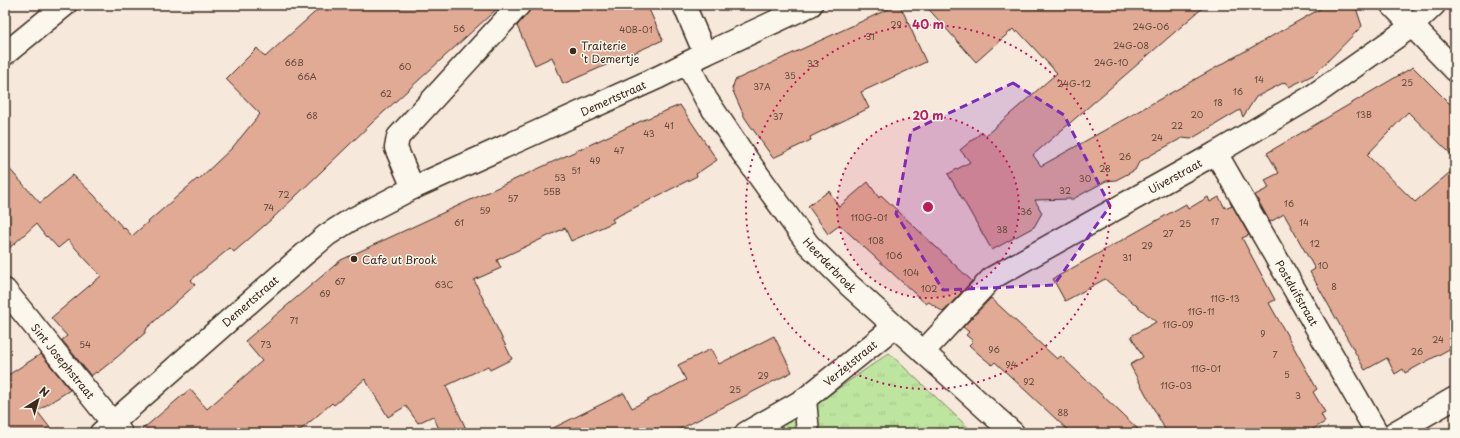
<svg xmlns="http://www.w3.org/2000/svg" width="1460" height="438" font-family="'Playpen Sans',sans-serif">
  <style>
    .grass { fill: url(#grass-dots); stroke: #7c885f }
    .park { fill: url(#park-tufts); stroke: #7c885f }
    .building { fill: #e0aa95; stroke: #3b2a1e }
    .lines { fill: none; stroke-linecap: round; stroke-linejoin: round }
    .minor-casing { stroke: #3b2a1e; stroke-width: 25 }
    .minor { stroke: #fbf7ec; stroke-width: 22 }
    .marked { fill: #7b2cbf; fill-opacity: 0.2; stroke: #7b2cbf; stroke-width: 3; stroke-dasharray: 8 5; stroke-linejoin: round }
    .ring { fill: none; stroke: #c2185b; stroke-width: 2; stroke-dasharray: 2 4 }
    .poi-dot { fill: #3b2a1e; stroke: #fbf7ec; stroke-width: 1.5 }
    .labels { text-anchor: middle; dominant-baseline: central; stroke-width: 3; stroke-linejoin: round; paint-order: stroke }
    .number-label { font-size: 9px; fill: #644a3c }
    .poi-label { font-size: 11px; fill: #3b2a1e; stroke: #fbf7ec; text-anchor: start }
    .street-label { font-size: 11px; fill: #3b2a1e; stroke: #fbf7ec }
    .centre { fill: #c2185b; stroke: #fbf7ec; stroke-width: 2 }
    .ring-label { font-size: 12px; text-anchor: middle; font-weight: bold; fill: #c2185b; stroke: #fbf7ec; stroke-width: 3; stroke-linejoin: round; paint-order: stroke }
  </style>
  <defs>
    <pattern id="grass-dots" width="8" height="8" patternUnits="userSpaceOnUse"><rect width="8" height="8" fill="#bde5a0"/><path d="M2 2h.1M6 6h.1" fill="none" stroke="#a3c589" stroke-width="1.8" stroke-linecap="round"/></pattern>
    <pattern id="park-tufts" width="24" height="20" patternUnits="userSpaceOnUse"><rect width="24" height="20" fill="#bde5a0"/><path d="M3 7l-1-3M5 7V3M7 7l1-3M15 17l-1-3M17 17v-4M19 17l1-3" fill="none" stroke="#a3c589"/></pattern>
  </defs>
  <rect width="100%" height="100%" fill="#f6e8db"/>
  <filter id="ink" filterUnits="userSpaceOnUse"><feTurbulence type="fractalNoise" baseFrequency=".025" numOctaves="2"/><feDisplacementMap in="SourceGraphic" scale="8" xChannelSelector="R" yChannelSelector="G"/><feConvolveMatrix kernelMatrix="1 2 1 2 8 2 1 2 1" color-interpolation-filters="sRGB"/></filter>
  <g filter="url(#ink)">
    <!-- grass -->
    <path class="grass" d="M799 414 800 433H763Z"/>
    <!-- park -->
    <path class="park" d="M889 353 974 433H818L816 404Z"/>
    <!-- building -->
    <g class="building">
      <path d="M323 5H501L373 122 273 218 234 252 230 248 191 280 195 285 147 328 145 333 116 358 97 373 96 372 91 376 62 340 67 336 51 318 101 276 68 240 58 248 47 236 46 237 36 224 5 252V164L40 203 73 175 94 195 124 229 125 228 132 236 197 179 198 180 232 148 260 114 226 79 257 48 265 57Z"/>
      <path d="M534 5H647L663 40 563 84 552 57 535 65 517 26Z"/>
      <path d="M897 5H900L926 62 861 92 869 108 810 137 811 140 773 158 745 118 732 89 735 80Z"/>
      <path d="M925 5H1206L1033 155 1041 166 1327 5H1355L1362 26 1315 74 1289 87 1285 82 1256 97 1243 117 1240 110 1191 139 1182 138 1158 151 1139 162 1135 170 1116 180 1106 181 1073 199 1035 200 1042 213 1034 227 992 250 948 174 970 162 960 150 982 132 986 135 1057 73 1018 31 1016 33 1013 29 976 62Z"/>
      <path d="M1413 67 1455 109V158L1408 112 1367 155 1415 202 1455 168V346L1405 373 1403 369 1395 374 1387 358 1365 370 1310 272 1315 269 1284 214 1270 222 1255 195 1269 188 1265 180 1279 173 1267 153Z"/>
      <path d="M680 105 717 160 696 174 697 176 612 219 614 222 571 241 565 228 497 260 501 268 474 280 512 359 490 370 488 366 446 386 468 433H441L433 416 418 423 406 406 388 417 365 379 334 405 332 403 297 433H138L190 389 207 409 231 388 262 361 245 341 341 260 641 121Z"/>
      <path d="M868 182 879 198 881 195 972 281 943 312 929 302 926 304 840 225 828 234 808 206 829 191 839 207Z"/>
      <path d="M1208 197 1210 202 1219 197 1225 208 1232 205 1249 235 1242 238 1275 300 1269 303 1317 389 1313 392 1325 412 1321 414 1325 422 1306 433H1167L1130 365 1143 357 1131 336 1156 322 1105 279 1065 301 1053 279 1186 204 1188 209Z"/>
      <path d="M991 298 1057 359 1061 356 1142 433H1071L995 362 992 365 980 355 969 345 973 341 966 335 969 332 963 327Z"/>
      <path d="M774 336 792 372 672 433H543L624 393 632 408 686 380 678 365 711 349 719 364Z"/>
      <path d="M41 354 70 390 37 411 54 433H5V377Z"/>
    </g>
    <g class="lines">
      <!-- minor casing -->
      <g class="minor-casing">
        <g id="minor">
          <path d="M684 5 705 54"/>
          <path d="M1392 5 1455 70"/>
          <path d="M5 54 65 5"/>
          <path d="M687 63 706 99 746 158 808 244 849 285 1013 433"/>
          <path d="M1216 153 1377 433"/>
          <path d="M413 188 396 148 398 137 519 5"/>
          <path d="M5 290 121 433"/>
          <path d="M923 352 992 278 1216 153 1311 97 1412 26 1434 5"/>
          <path d="M805 399 808 433"/>
          <path d="M101 433 301 257 327 235 349 221 413 188 659 77 705 54 811 5"/>
          <path d="M746 433 805 399 894 327"/>
          <path d="M1394 433 1455 398"/>
        </g>
      </g>
      <!-- minor -->
      <use href="#minor" class="minor"/>
    </g>
  </g>
  <!-- marked area -->
  <path class="marked" d="M1013 83 1064 115 1110 206 1054 285 943 290 896 214 911 131Z"/>
  <!-- distance rings -->
  <circle cx="928" cy="207" r="91" fill="#c2185b" fill-opacity=".12"/>
  <g class="ring">
    <circle cx="928" cy="207" r="91"/>
    <circle cx="928" cy="207" r="182"/>
  </g>
  <!-- markers -->
  <g class="poi-dot">
    <circle cx="573" cy="51" r="4"/>
    <circle cx="354" cy="259" r="4"/>
  </g>
  <g class="labels">
    <!-- number labels -->
    <g class="number-label">
      <text x="896" y="24">29</text>
      <text x="1151" y="26">24G-06</text>
      <text x="459" y="28">56</text>
      <text x="636" y="29">40B-01</text>
      <text x="870" y="36">31</text>
      <text x="1131" y="45">24G-08</text>
      <text x="294" y="62">66B</text>
      <text x="1111" y="62">24G-10</text>
      <text x="813" y="63">33</text>
      <text x="405" y="66">60</text>
      <text x="790" y="75">35</text>
      <text x="307" y="76">66A</text>
      <text x="1259" y="79">14</text>
      <text x="1407" y="82">25</text>
      <text x="1074" y="83">24G-12</text>
      <text x="762" y="86">37A</text>
      <text x="1238" y="91">16</text>
      <text x="386" y="93">62</text>
      <text x="1218" y="102">18</text>
      <text x="1197" y="114">20</text>
      <text x="1364" y="114">13B</text>
      <text x="312" y="115">68</text>
      <text x="778" y="116">37</text>
      <text x="669" y="125">41</text>
      <text x="1177" y="125">22</text>
      <text x="649" y="133">43</text>
      <text x="1157" y="137">24</text>
      <text x="619" y="150">47</text>
      <text x="1125" y="156">26</text>
      <text x="595" y="160">49</text>
      <text x="1105" y="168">28</text>
      <text x="576" y="170">51</text>
      <text x="560" y="177">53</text>
      <text x="1085" y="178">30</text>
      <text x="1065" y="190">32</text>
      <text x="552" y="191">55B</text>
      <text x="284" y="194">72</text>
      <text x="513" y="198">57</text>
      <text x="1289" y="203">16</text>
      <text x="269" y="207">74</text>
      <text x="485" y="210">59</text>
      <text x="1026" y="211">36</text>
      <text x="869" y="217">110G-01</text>
      <text x="1215" y="221">17</text>
      <text x="459" y="222">61</text>
      <text x="1304" y="222">14</text>
      <text x="1185" y="223">25</text>
      <text x="1002" y="229">38</text>
      <text x="1168" y="233">27</text>
      <text x="876" y="240">108</text>
      <text x="1315" y="243">12</text>
      <text x="1147" y="245">29</text>
      <text x="894" y="255">106</text>
      <text x="1127" y="257">31</text>
      <text x="1323" y="265">10</text>
      <text x="911" y="272">104</text>
      <text x="340" y="281">67</text>
      <text x="444" y="284">63C</text>
      <text x="1334" y="286">8</text>
      <text x="929" y="288">102</text>
      <text x="325" y="293">69</text>
      <text x="1225" y="298">11G-13</text>
      <text x="1201" y="311">11G-11</text>
      <text x="294" y="320">71</text>
      <text x="1178" y="324">11G-09</text>
      <text x="1263" y="333">9</text>
      <text x="1438" y="339">24</text>
      <text x="85" y="344">54</text>
      <text x="266" y="344">73</text>
      <text x="994" y="349">96</text>
      <text x="1417" y="351">26</text>
      <text x="1275" y="354">7</text>
      <text x="1011" y="364">94</text>
      <text x="1206" y="368">11G-01</text>
      <text x="1287" y="374">5</text>
      <text x="763" y="375">29</text>
      <text x="1029" y="381">92</text>
      <text x="1176" y="385">11G-03</text>
      <text x="735" y="389">25</text>
      <text x="1298" y="395">3</text>
      <text x="1063" y="412">88</text>
    </g>
    <!-- poi labels -->
    <g class="poi-label">
      <text x="581" y="45">Traiterie<tspan x="581" dy="13">'t Demertje</tspan></text>
      <text x="362" y="259">Cafe ut Brook</text>
    </g>
    <!-- street labels -->
    <g class="street-label">
      <text transform="translate(613 98) rotate(-24)">Demertstraat</text>
      <text transform="translate(1175 176) rotate(-29)">Uiverstraat</text>
      <text transform="translate(830 265) rotate(46)">Heerderbroek</text>
      <text transform="translate(1297 293) rotate(60)">Postduifstraat</text>
      <text transform="translate(250 301) rotate(-41)">Demertstraat</text>
      <text transform="translate(63 361) rotate(51)">Sint Josephstraat</text>
      <text transform="translate(850 363) rotate(-39)">Verzetstraat</text>
    </g>
  </g>
  <circle cx="928" cy="207" r="6" class="centre"/>
  <g class="ring-label">
    <text x="928" y="29">40 m</text>
    <text x="928" y="120">20 m</text>
  </g>
  <!-- margin -->
  <rect width="1460" height="438" fill="none" stroke="#fbf7ec" stroke-width="20"/>
  <rect x="10" y="10" width="1440" height="418" fill="none" stroke="#3b2a1e" stroke-width="1.5" filter="url(#ink)"/>
  <!-- north arrow -->
  <g transform="translate(38 400) rotate(37)" stroke="#fbf7ec" stroke-width="3" paint-order="stroke">
  <path d="M0-3L7 15L0 10L-7 15Z" fill="#3b2a1e"/>
  <text y="-6" font-size="11" font-weight="bold" text-anchor="middle" fill="#3b2a1e">N</text>
  </g>
</svg>
